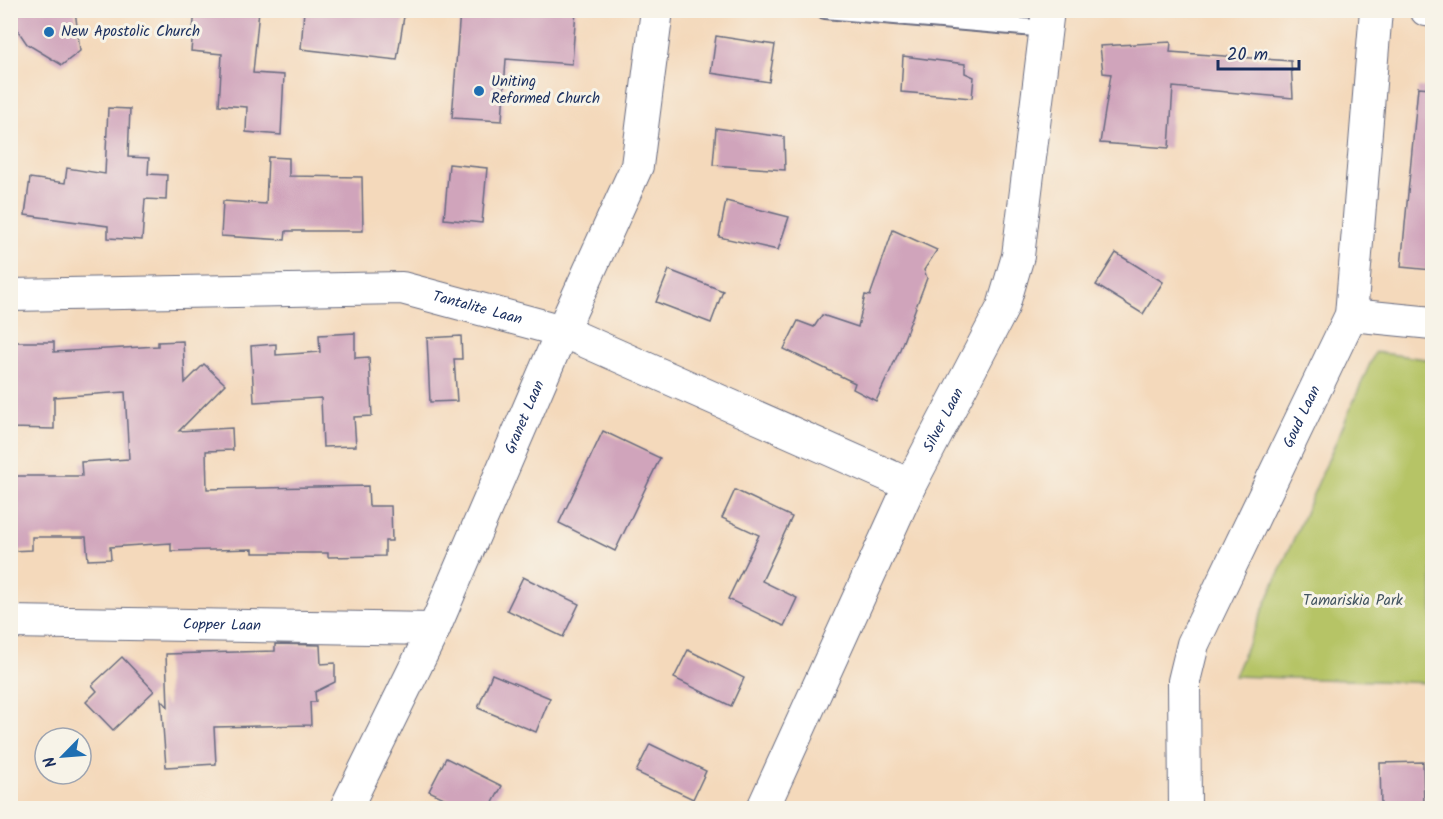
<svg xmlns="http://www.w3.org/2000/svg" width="1443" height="819" font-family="Kalam,sans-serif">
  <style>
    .green { fill: #b6c466; stroke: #687a62; stroke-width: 1.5 }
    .building { fill: #d0a4bb }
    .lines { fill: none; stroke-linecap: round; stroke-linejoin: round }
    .lane-casing { stroke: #676a7f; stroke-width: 20 }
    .street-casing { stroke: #676a7f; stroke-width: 34 }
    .lane { stroke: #fff; stroke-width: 16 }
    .street { stroke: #fff; stroke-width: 32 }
    .poi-dot { fill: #1f6fb2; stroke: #f7f3e8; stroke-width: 2 }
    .labels { text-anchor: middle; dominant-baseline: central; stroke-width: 6; stroke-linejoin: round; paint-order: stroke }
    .poi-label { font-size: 15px; fill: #1b2f5e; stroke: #f7f3e8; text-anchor: start }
    .street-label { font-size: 15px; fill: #1b2f5e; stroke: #f7f3e8 }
    .park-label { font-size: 15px; fill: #425460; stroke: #f7f3e8 }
  </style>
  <rect width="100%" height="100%" fill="#f7f3e8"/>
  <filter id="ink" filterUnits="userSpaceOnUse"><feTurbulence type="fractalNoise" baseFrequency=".0167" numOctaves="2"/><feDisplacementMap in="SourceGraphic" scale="12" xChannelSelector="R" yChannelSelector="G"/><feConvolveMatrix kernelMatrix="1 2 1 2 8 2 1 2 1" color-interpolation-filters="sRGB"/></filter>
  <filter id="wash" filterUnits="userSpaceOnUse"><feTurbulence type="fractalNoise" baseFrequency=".008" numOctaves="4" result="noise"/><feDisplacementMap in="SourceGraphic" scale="24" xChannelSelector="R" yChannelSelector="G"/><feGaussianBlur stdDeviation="1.35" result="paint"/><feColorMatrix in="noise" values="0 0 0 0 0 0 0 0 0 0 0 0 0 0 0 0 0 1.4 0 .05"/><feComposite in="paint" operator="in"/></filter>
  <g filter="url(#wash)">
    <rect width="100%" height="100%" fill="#f4d9bb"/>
    <!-- green -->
    <path class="green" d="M1375 352 1432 360V683L1234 676Z"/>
    <g id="blocks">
      <!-- building -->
      <g class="building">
        <path d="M10 10H75L80 51 62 65 27 44 10 19Z"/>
        <path d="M195 10H259L253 73 284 75 281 135 246 132 247 107 219 105 222 54 191 51Z"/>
        <path d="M304 10H405L397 60 301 49Z"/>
        <path d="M460 10H576L572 64 506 59 502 121 452 118Z"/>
        <path d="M716 36 775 45 769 82 711 73Z"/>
        <path d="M1171 42 1170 52 1291 61 1293 98 1173 87 1169 148 1100 143 1111 74 1103 73 1100 46Z"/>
        <path d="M903 56 965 64V73L974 77 972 98 901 92Z"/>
        <path d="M1418 87 1432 88V270L1401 267Z"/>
        <path d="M108 108 130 109 128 157 149 158 148 174 167 175 166 200 145 199 142 240 108 238V226L25 215 30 178 65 183 67 168 105 174Z"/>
        <path d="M716 128 784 137 785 170 713 165Z"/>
        <path d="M268 157 289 158V176L362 177 363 231H286L285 240 221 236 223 201 266 204Z"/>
        <path d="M449 164 487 168 482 223 444 219Z"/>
        <path d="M726 201 789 217 778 250 719 237Z"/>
        <path d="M893 230 937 250 924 270 927 278 899 352 876 401 853 389 855 383 784 349 798 321 814 327 822 315 858 327 865 295 870 296Z"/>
        <path d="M1116 253 1163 282 1143 314 1096 285Z"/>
        <path d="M669 270 723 291 711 323 656 302Z"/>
        <path d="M355 333V358L369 357 372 416 354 417 356 446 323 447 321 398 254 402 251 346 276 344V355L320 352 319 335Z"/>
        <path d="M461 336 462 359H454L457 401 430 402 427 338Z"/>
        <path d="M183 341 185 383 204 364 225 384 179 431 232 428 233 450 206 451 207 489 368 486 369 506H391L392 541H385V556L328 557V553H253V549L171 551V543L110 547 111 559 88 560 86 537H32V550L10 551V476H82L81 462 129 459 125 392 54 397V429L11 428 13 342H54V352L158 346V342Z"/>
        <path d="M603 431 660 458 615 551 559 523Z"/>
        <path d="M735 490 792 517 762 581 797 598 784 626 728 599 759 535 722 518Z"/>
        <path d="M523 577 579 604 563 637 507 610Z"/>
        <path d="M275 644 320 645 321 664 335 663V682L315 692 316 702H310L311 725 214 727 216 764 166 767 161 699 168 707 166 654 275 651Z"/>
        <path d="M688 650 744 678 731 706 674 678Z"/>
        <path d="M122 657 154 691 113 730 86 702 97 691 92 685Z"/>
        <path d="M492 674 550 698 536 732 478 708Z"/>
        <path d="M650 744 706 771 693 799 636 772Z"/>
        <path d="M446 758 502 786 490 808H465L429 791Z"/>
        <path d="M1423 762 1424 808H1381L1380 763Z"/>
      </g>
    </g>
  </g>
  <g filter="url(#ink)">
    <use href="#blocks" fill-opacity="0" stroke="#676a7f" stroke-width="1.5"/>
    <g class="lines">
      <!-- lane casing -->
      <g class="lane-casing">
        <path id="lane" d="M825 10 1046 29"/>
      </g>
      <!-- street casing -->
      <g class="street-casing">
        <g id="street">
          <path d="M1426 10 1432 11"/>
          <path id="s1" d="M10 295 402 288 562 331 910 485"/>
          <path d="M1351 315 1432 323"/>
          <path id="s2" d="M10 622 434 629"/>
          <path id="s3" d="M346 808 434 629 562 331 637 166 657 10"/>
          <path id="s4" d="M763 808 910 485 1003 307 1018 256 1048 10"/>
          <path id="s5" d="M1185 808 1184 681 1193 644 1351 315 1376 10"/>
        </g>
      </g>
      <!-- lane -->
      <use href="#lane" class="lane"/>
      <!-- street -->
      <use href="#street" class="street"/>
    </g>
  </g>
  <!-- markers -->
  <g class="poi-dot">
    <circle cx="49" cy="32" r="6"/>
    <circle cx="479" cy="91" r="6"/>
  </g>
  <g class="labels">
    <!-- poi labels -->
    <g class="poi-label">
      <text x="61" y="32">New Apostolic Church</text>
      <text x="491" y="82">Uniting<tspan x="491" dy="17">Reformed Church</tspan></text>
    </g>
    <!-- street labels -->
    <g class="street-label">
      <text stroke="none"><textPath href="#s1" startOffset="470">Tantalite Laan</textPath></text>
      <text stroke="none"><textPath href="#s5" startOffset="417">Goud Laan</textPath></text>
      <text stroke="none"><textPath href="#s3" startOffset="430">Granet Laan</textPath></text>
      <text stroke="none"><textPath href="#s4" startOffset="428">Silver Laan</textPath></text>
      <text stroke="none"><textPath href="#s2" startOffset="212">Copper Laan</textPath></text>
    </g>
    <!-- park labels -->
    <g class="park-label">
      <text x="1353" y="601">Tamariskia Park</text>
    </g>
  </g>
  <!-- margin -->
  <rect width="1443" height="819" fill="none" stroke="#f7f3e8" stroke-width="36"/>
  <!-- north arrow -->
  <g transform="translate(63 756) rotate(245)"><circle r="28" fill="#f7f3e8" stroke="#9fa5b1" stroke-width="1.5"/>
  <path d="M0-4.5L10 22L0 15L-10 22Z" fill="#1f6fb2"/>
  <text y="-9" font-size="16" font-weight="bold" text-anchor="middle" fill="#1b2f5e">N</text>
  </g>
  <!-- scale -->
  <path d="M1218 60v9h81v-9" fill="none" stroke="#1b2f5e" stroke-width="3"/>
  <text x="1227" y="60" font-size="18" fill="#1b2f5e" stroke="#f7f3e8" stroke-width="4.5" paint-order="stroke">20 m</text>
</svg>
